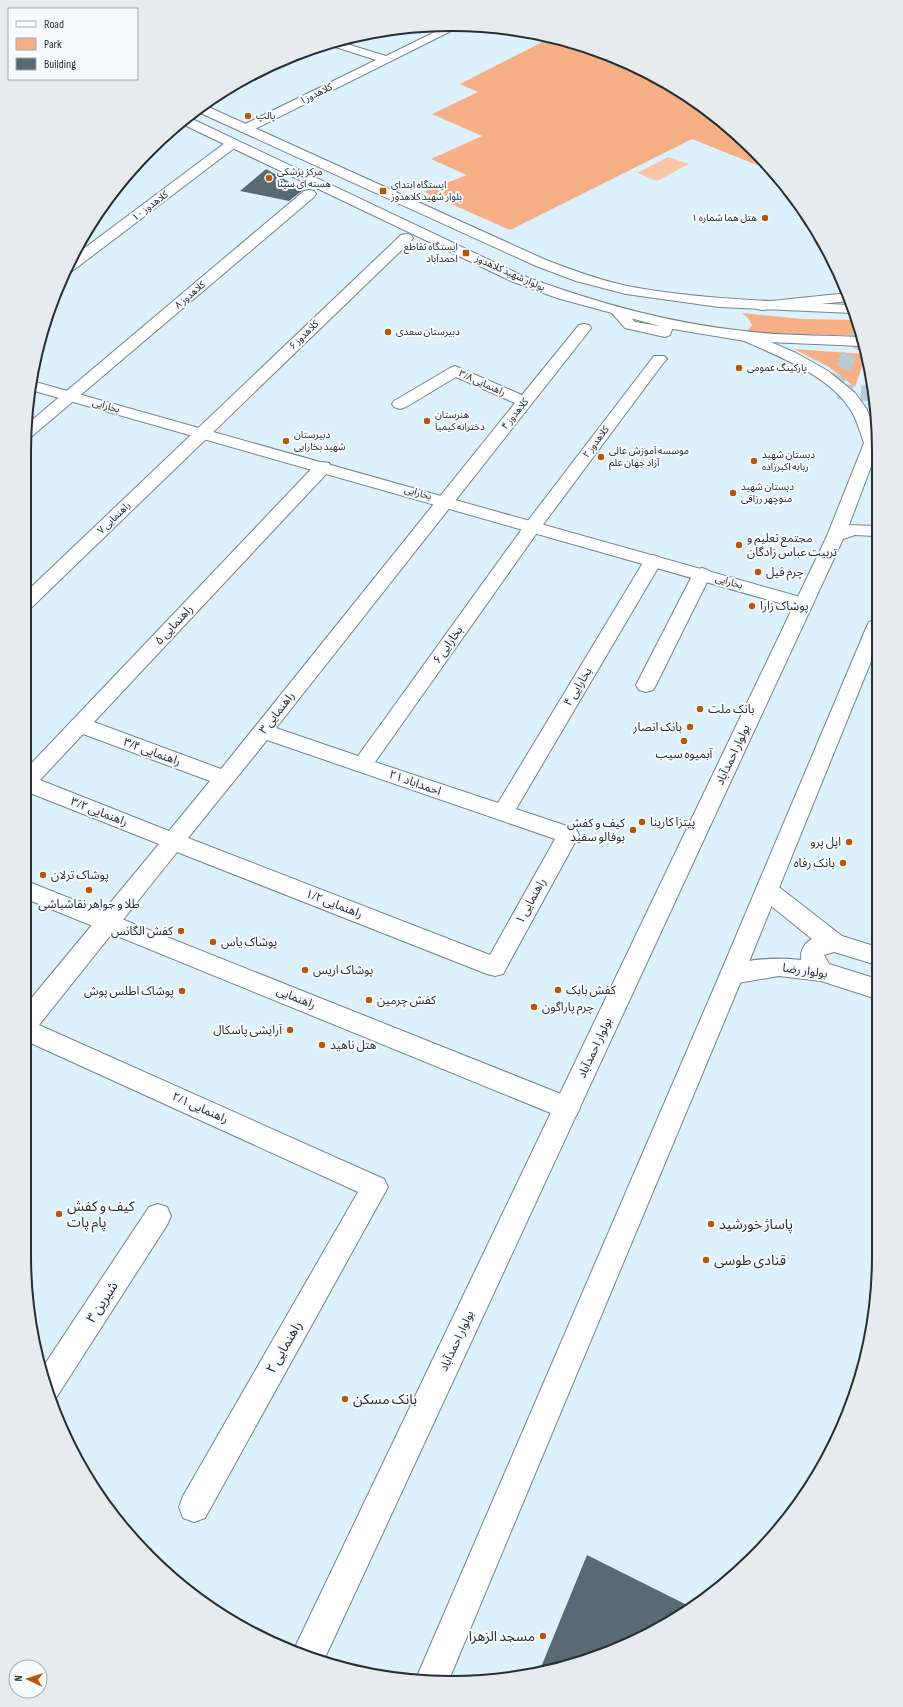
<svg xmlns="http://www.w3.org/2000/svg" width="903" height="1707" font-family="'Sofia Sans Condensed','Noto Sans Arabic',sans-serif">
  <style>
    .green { fill: #f7af85 }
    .water { fill: #fbc6a8 }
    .building { fill: #586a74 }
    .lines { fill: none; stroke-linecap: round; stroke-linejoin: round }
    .street-tunnel { stroke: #b8cad4; stroke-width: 15; stroke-dasharray: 15 8; stroke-linecap: butt }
    .street-casing { stroke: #72858e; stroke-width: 2 }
    .secondary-casing { stroke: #72858e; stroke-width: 2 }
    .primary-casing { stroke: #72858e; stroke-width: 2 }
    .street { fill: #fff; fill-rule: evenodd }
    .secondary { fill: #fff; fill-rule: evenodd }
    .primary { fill: #fff; fill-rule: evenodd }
    .poi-dot { fill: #b65808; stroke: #f7fbfe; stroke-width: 1.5 }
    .labels { text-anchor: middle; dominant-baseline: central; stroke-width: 4; stroke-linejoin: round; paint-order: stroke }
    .far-street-label { font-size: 10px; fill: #272f33; stroke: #f7fbfe }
    .far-poi-label { font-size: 10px; fill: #272f33; stroke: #f7fbfe; text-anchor: start }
    .poi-label { font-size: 12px; fill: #272f33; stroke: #f7fbfe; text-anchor: start }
    .street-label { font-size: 12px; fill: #272f33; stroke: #f7fbfe }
    .near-poi-label { font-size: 14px; fill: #272f33; stroke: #f7fbfe; text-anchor: start }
    .near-street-label { font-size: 14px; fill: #272f33; stroke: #f7fbfe }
    .rim { fill: none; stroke: #272f33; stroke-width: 2 }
  </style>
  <rect width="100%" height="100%" fill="#dcf1fc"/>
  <!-- green -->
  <g class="green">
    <path d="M552 37 562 39 641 68 733 130 772 171 692 139 510 230 424 192 467 175 431 159 482 136 432 114 478 92 460 84Z"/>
    <path d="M742 313 803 319 855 320 859 336 750 332 748 330 752 325 748 318Z"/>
    <path d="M794 349 864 354 865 358 855 387 829 367Z"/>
  </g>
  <!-- water -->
  <path class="water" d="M668 157 689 164 657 181 637 173Z"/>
  <!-- building -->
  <g class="building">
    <path d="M266 169 303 190 289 201 240 191Z"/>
    <path d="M587 1555 693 1608 615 1650 562 1668 539 1672Z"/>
  </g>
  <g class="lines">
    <!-- street-tunnel -->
    <path class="street-tunnel" d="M859 334 832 391 875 394"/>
    <!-- street casing -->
    <g class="street-casing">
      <g id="street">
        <path d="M447 26H461L249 132H241L239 129 241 126 376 60 326 44 337 41 386 56Z"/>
        <path d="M233 139 239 143 237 146 71 272 64 273 70 259 229 140Z"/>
        <path d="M309 190 314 191 316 194 314 197 31 437 25 439V426L304 191Z"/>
        <path d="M406 234 411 235 413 238 411 241 32 607 25 609V593L401 235Z"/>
        <path d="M618 308 623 309 635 322 659 326 662 321H672L674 324 670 335 665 337 625 328 611 312 613 309Z"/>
        <path d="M584 324 589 325 591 328 589 331 276 728 358 756 527 522 654 356H664L667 359 664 362 539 530 375 762 498 803 644 561 647 557 653 555 659 557 662 561 516 809 576 829 579 835 503 974 495 976 487 974 177 852 39 1025 384 1179 388 1187 205 1518 194 1522 183 1518 179 1507 183 1496 358 1192 24 1040V1007L159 844 25 791V770L317 463 323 462 329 463 331 467 329 471 94 722 221 769 515 403 456 377 406 407 400 409 394 407 392 404 394 401 450 368 455 366 522 395 579 325ZM83 734 210 781 169 831 40 780ZM267 740 555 839 490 955 188 838Z"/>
        <path d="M702 568 708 570 711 574 656 685 653 690 646 692 639 690 636 685 693 574 696 570Z"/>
        <path d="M158 1204 167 1207 171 1216 167 1225 56 1398 50 1401 41 1370 149 1207Z"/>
      </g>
    </g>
    <!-- secondary casing -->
    <g class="secondary-casing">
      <g id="secondary">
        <path d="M204 105 546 260C572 270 599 280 627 286 701 300 776 301 851 305L853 313 719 307 626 294 576 281 536 266 196 111Z"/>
        <path d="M188 117 521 275C593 302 668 323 744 331 782 336 822 335 860 337L862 346 745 341 667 328 557 298 511 281 180 123Z"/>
        <path d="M32 381 811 600 813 604 811 608 804 610 797 608 31 390Z"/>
        <path d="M24 880 576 1100 580 1108 576 1116 567 1119 558 1116 24 898Z"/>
        <path d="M767 881 775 884 842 936 877 947V965L834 952 824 955 829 964 877 979V999L821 981 779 976 732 984 724 981 720 974 724 967C748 959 776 957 801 960 800 951 804 943 812 939L759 896 756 890 759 884Z"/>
      </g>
    </g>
    <!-- primary casing -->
    <g class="primary-casing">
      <g id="primary">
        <path d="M848 293 849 301 762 310 757 309 755 306 757 303 762 302Z"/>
        <path d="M745 331 796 353 828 371 855 393 866 408 875 429V456L849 525 876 526V536L855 535 843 539 323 1662 294 1652 296 1645 827 536 864 443C860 432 857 419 850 409 829 375 775 355 740 339L737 336 740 333Z"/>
        <path d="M876 620V649L744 974 448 1682 415 1681 720 974 867 626 869 622Z"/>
      </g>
    </g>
    <!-- street -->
    <use href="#street" class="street"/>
    <!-- secondary -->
    <use href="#secondary" class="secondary"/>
    <!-- primary -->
    <use href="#primary" class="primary"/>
  </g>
  <!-- markers -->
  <g class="poi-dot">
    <circle cx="248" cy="116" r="4"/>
    <circle cx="269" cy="178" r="4"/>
    <rect x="379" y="187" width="8" height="8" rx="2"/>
    <circle cx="765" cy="218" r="4"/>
    <rect x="462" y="249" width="8" height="8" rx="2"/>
    <circle cx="388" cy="332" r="4"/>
    <circle cx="739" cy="368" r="4"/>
    <circle cx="427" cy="421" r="4"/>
    <circle cx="286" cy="441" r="4"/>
    <circle cx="601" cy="457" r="4"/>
    <circle cx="754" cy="461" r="4"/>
    <circle cx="733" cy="493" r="4"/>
    <circle cx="739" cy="545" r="4"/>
    <circle cx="758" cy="572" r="4"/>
    <circle cx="752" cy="606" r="4"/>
    <circle cx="700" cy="709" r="4"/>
    <circle cx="690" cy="727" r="4"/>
    <circle cx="684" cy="741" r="4"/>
    <circle cx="642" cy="822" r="4"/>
    <circle cx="633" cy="830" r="4"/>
    <circle cx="849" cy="842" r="4"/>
    <circle cx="843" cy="863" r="4"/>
    <circle cx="43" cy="875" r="4"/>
    <circle cx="89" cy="890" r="4"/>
    <circle cx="181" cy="931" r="4"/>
    <circle cx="213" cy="942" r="4"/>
    <circle cx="305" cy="970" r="4"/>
    <circle cx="558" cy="990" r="4"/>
    <circle cx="182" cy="991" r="4"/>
    <circle cx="369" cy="1000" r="4"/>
    <circle cx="534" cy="1007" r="4"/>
    <circle cx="290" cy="1030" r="4"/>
    <circle cx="322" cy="1045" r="4"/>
    <circle cx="59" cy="1214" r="4"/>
    <circle cx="711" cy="1224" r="4"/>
    <circle cx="706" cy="1260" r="4"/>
    <circle cx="345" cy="1399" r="4"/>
    <circle cx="543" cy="1636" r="4"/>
  </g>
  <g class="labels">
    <!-- far-street labels -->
    <g class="far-street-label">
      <text transform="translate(316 94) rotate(-26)">کلاهدوز۱</text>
      <text transform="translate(150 206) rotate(-37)">کلاهدوز ۱۰</text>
      <text transform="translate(510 273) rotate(24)">بولوار شهید کلاهدوز</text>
      <text transform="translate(190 295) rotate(-40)">کلاهدوز ۸</text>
      <text transform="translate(304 335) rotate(-44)">کلاهدوز ۶</text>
      <text transform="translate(482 383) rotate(24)">راهنمایی ۳/۸</text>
      <text transform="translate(106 406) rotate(16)">بخارایی</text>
      <text transform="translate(515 414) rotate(-51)">کلاهدوز ۴</text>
      <text transform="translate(596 442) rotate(-53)">کلاهدوز ۲</text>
      <text transform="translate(418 493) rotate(16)">بخارایی</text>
      <text transform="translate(114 518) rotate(-44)">راهنمایی ۷</text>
      <text transform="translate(729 582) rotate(16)">بخارایی</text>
    </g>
    <!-- far-poi labels -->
    <g class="far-poi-label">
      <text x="256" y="116">پالپ</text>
      <text x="277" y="172">مرکز پزشکی<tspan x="277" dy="12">هسته ای سینا</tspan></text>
      <text x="391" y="185">ایستگاه ابتدای<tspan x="391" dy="12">بلوار شهید کلاهدوز</tspan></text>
      <text x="757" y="218" text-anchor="end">هتل هما شماره ۱</text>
      <text x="458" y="247" text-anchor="end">ایستگاه تقاطع<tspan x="458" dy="12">احمدآباد</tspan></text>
      <text x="396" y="332">دبیرستان سعدی</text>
      <text x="747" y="368">پارکینگ عمومی</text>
      <text x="435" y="415">هنرستان<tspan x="435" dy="12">دخترانه کیمیا</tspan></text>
      <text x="294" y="435">دبیرستان<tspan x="294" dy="12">شهید بخارایی</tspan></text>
      <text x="609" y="451">موسسه آموزش عالی<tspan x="609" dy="12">آزاد جهان علم</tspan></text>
      <text x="762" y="455">دبستان شهید<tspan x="762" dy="12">ربابه اکبرزاده</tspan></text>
      <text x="741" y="487">دبستان شهید<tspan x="741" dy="12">منوچهر رزاقی</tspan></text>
    </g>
    <!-- poi labels -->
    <g class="poi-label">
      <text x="747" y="538">مجتمع تعلیم و<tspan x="747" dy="14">تربیت عباس زادگان</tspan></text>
      <text x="766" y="572">چرم فیل</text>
      <text x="760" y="606">پوشاک زارا</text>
      <text x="708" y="709">بانک ملت</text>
      <text x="682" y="727" text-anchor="end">بانک انصار</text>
      <text x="684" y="754" text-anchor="middle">آبمیوه سیب</text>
      <text x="650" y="822">پیتزا کارینا</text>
      <text x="625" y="823" text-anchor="end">کیف و کفش<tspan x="625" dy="14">بوفالو سفید</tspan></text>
      <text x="841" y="842" text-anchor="end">اپل پرو</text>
      <text x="835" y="863" text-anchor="end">بانک رفاه</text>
      <text x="51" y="875">پوشاک ترلان</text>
      <text x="89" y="904" text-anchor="middle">طلا و جواهر نقاشباشی</text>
      <text x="173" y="931" text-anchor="end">کفش الگانس</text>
      <text x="221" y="942">پوشاک یاس</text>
      <text x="313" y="970">پوشاک اریس</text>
      <text x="566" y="990">کفش بابک</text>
      <text x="174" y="991" text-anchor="end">پوشاک اطلس پوش</text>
      <text x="377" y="1000">کفش چرمین</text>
      <text x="542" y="1007">چرم پاراگون</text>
      <text x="282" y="1030" text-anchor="end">آرایشی پاسکال</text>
      <text x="330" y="1045">هتل ناهید</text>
    </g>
    <!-- street labels -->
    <g class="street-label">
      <text transform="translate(174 625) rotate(-47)">راهنمایی ۵</text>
      <text transform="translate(448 645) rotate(-55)">بخارایی ۶</text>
      <text transform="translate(578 687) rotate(-59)">بخارایی ۴</text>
      <text transform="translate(277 713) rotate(-52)">راهنمایی ۳</text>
      <text transform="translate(152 752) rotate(20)">راهنمایی ۳/۴</text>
      <text transform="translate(733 755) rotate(-65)">بولوار احمدآباد</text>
      <text transform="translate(415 783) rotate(19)">احمداباد ۲۱</text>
      <text transform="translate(99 812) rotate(21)">راهنمایی ۳/۲</text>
      <text transform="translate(531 901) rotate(-61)">راهنمایی ۱</text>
      <text transform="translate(334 904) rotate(21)">راهنمایی ۱/۲</text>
      <text transform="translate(805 971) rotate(8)">بولوار رضا</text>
      <text transform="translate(296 998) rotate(22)">راهنمایی</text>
      <text transform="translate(595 1048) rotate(-65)">بولوار احمدآباد</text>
      <text transform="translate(200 1108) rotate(24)">راهنمایی ۲/۱</text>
      <text transform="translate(457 1341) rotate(-65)">بولوار احمدآباد</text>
    </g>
    <!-- near-poi labels -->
    <g class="near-poi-label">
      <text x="67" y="1206">کیف و کفش<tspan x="67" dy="16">پام پات</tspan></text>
      <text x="719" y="1224">پاساژ خورشید</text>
      <text x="714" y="1260">قنادی طوسی</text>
      <text x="353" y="1399">بانک مسکن</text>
      <text x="535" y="1636" text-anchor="end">مسجد الزهرا</text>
    </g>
    <!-- near-street labels -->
    <g class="near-street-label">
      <text transform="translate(102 1302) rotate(-57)">شیرین ۳</text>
      <text transform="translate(284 1347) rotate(-60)">راهنمایی ۲</text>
    </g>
  </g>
  <!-- crop -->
  <path d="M0 0H903V1707H0ZM451 31H452A420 420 0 0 1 872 451V1256A420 420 0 0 1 452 1676H451A420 420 0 0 1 31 1256V451A420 420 0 0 1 451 31Z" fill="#e6ebee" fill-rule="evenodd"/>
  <path class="rim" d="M451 31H452A420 420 0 0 1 872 451V1256A420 420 0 0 1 452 1676H451A420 420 0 0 1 31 1256V451A420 420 0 0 1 451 31Z"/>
  <!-- legend -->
  <rect x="8" y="8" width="130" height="72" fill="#f7fbfe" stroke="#a4a9ad"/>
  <rect x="16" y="21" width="20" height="6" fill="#ffffff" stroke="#a4a9ad"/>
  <text x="44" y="28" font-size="12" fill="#272f33">Road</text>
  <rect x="16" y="38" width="20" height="12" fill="#f7af85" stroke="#a4a9ad"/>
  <text x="44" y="48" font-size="12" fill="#272f33">Park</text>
  <rect x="16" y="58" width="20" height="12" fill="#586a74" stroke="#a4a9ad"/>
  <text x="44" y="68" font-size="12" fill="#272f33">Building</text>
  <!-- north arrow -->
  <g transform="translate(28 1679) rotate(274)"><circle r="19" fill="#f7fbfe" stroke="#a4a9ad"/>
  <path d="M0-3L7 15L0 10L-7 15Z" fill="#b65808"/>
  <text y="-6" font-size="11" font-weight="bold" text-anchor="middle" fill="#272f33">N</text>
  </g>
</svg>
